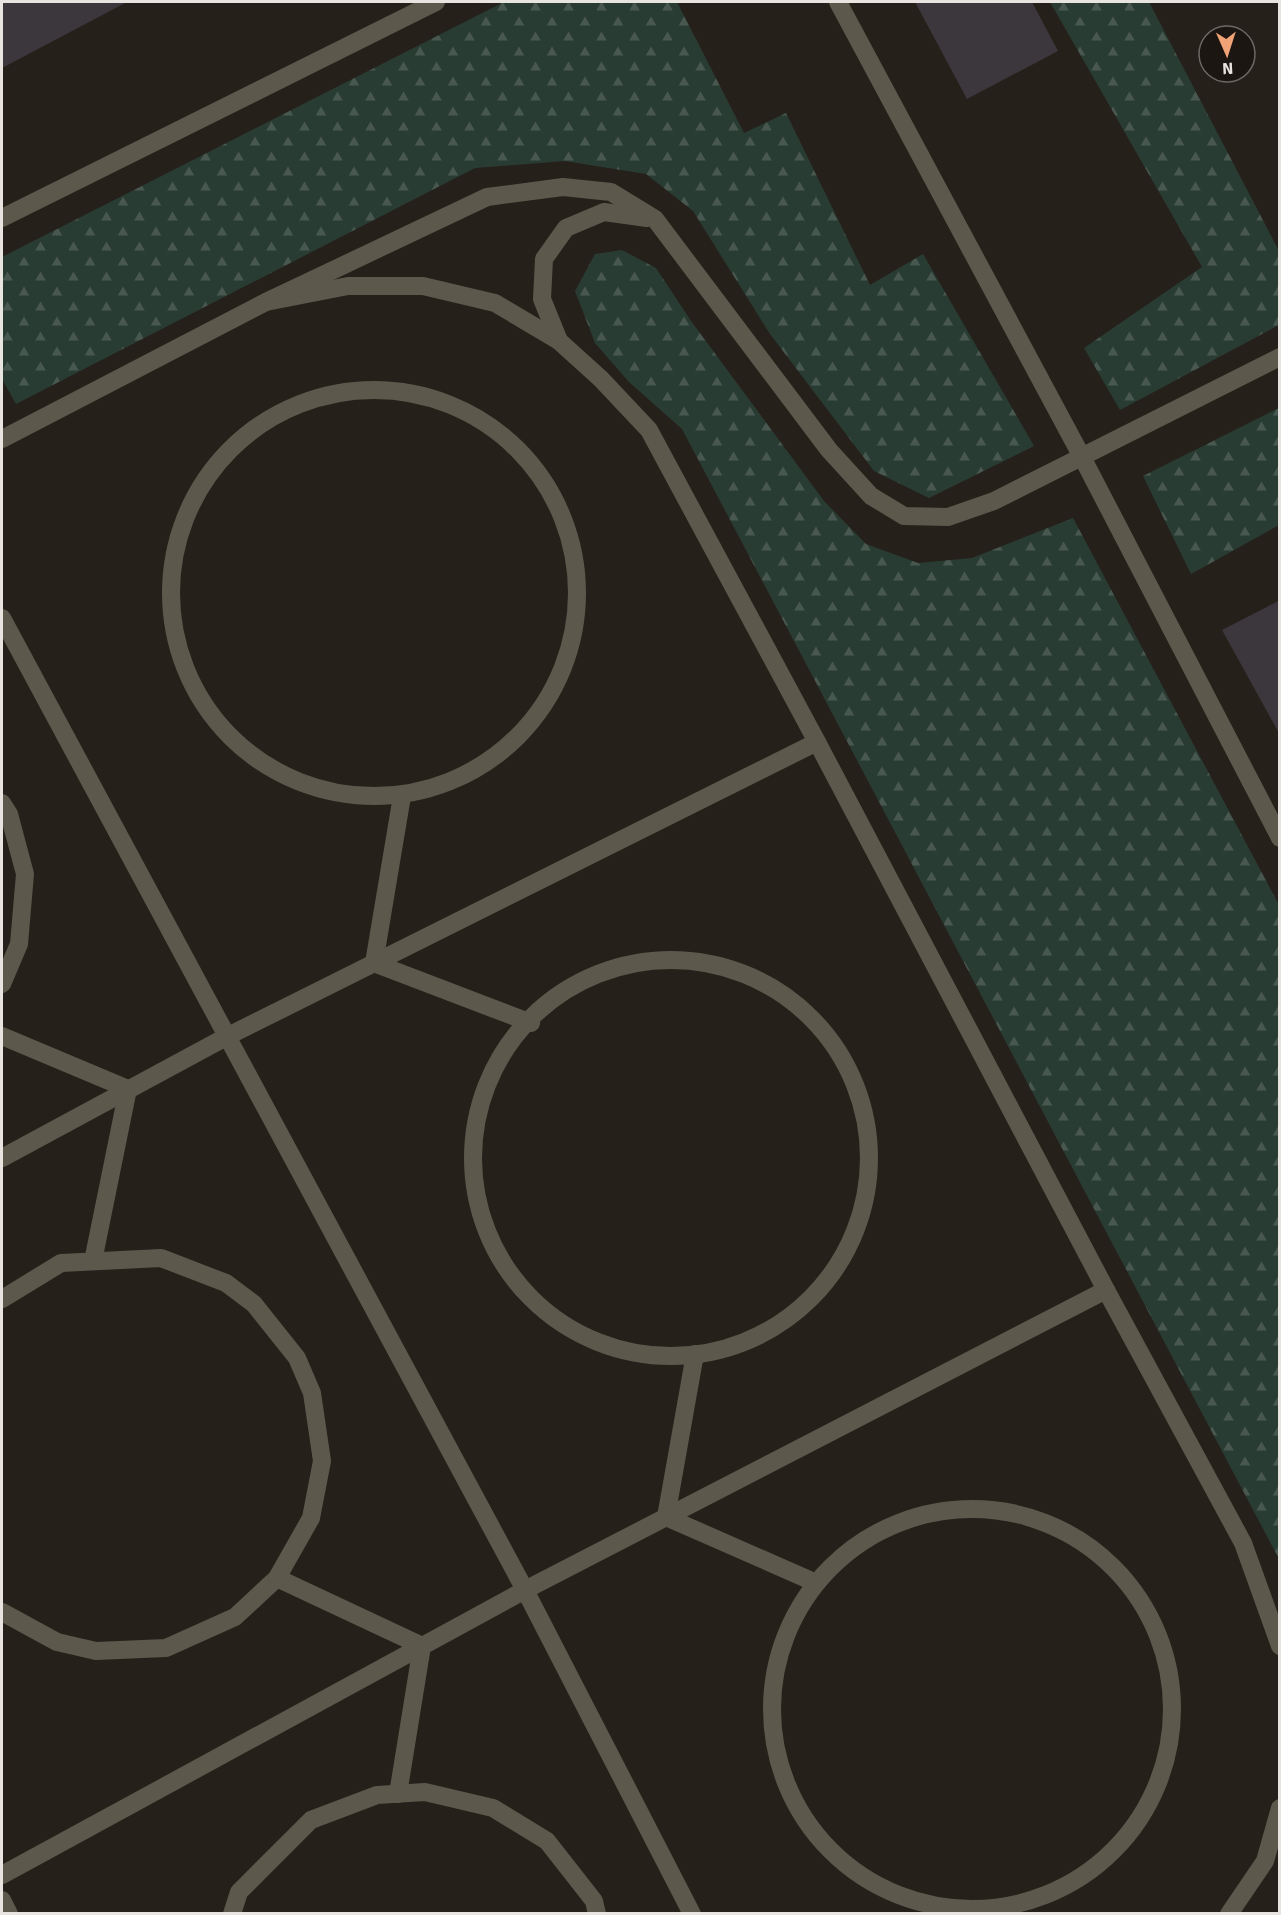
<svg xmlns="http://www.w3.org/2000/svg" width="1281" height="1915" font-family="Signika,sans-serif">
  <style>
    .forest { fill: url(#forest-firs) }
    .building { fill: #3c373d }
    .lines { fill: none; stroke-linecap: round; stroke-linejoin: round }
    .lane { stroke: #5c584c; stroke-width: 18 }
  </style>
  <defs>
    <pattern id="forest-firs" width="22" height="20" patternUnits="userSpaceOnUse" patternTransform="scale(1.5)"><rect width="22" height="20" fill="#293c33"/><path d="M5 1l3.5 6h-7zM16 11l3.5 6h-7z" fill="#485850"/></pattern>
  </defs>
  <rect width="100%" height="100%" fill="#25201a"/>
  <!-- forest -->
  <g class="forest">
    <path d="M504 2H677L744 133 786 113 870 285 923 254 1034 446 929 498 874 471 770 334 693 211 646 174 565 161 475 168 16 404 2 379V257Z"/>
    <path d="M1050 2H1149L1279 251V325L1120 410 1084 348 1202 267Z"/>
    <path d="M622 250 656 268 691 321 824 501 866 544 918 563 972 558 1073 518 1279 905V1559L682 429 629 382 595 343 575 291 595 254Z"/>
    <path d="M1279 408V525L1191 574 1143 476Z"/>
  </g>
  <!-- building -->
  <g class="building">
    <path d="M2 2H127L2 68Z"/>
    <path d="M915 2H1032L1058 51 967 99Z"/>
    <path d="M1280 600V735L1222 630Z"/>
  </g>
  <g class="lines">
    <!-- lane -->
    <g class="lane">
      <path d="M838 2 1082 457 1280 838"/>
      <path d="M2 218 436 2"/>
      <path d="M266 302 348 286H423L495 303 559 341 601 379 649 430 817 742 1106 1290 1243 1543 1280 1646"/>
      <path d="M559 341 542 299 544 259 566 228 604 212 647 218"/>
      <circle cx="374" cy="593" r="203"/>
      <path d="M2 439 266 302 487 197 563 187 611 192 655 219 829 450 871 496 904 516 948 517 994 501 1280 357"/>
      <path d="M2 618 525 1590 692 1914"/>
      <path d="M402 796 374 963 531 1023"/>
      <path d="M2 803 9 814 25 874 19 944 2 984"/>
      <circle cx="671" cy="1158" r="198"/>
      <path d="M2 1036 128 1089 93 1261"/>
      <path d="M2 1158 226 1037 817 742"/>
      <path d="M2 1299 61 1263 161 1258 226 1283 254 1304 297 1358 312 1393 322 1461 311 1518 277 1578 235 1617 166 1648 96 1651 57 1642 2 1612"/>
      <path d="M695 1354 666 1517 814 1582"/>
      <circle cx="972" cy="1709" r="200"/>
      <path d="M277 1578 422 1646 398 1794"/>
      <path d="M2 1875 525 1590 1106 1290"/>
      <path d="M2 1900 9 1914"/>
      <path d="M232 1914 239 1892 311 1820 377 1795 425 1792 493 1808 547 1841 594 1901 597 1914"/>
      <path d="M1229 1914 1265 1861 1280 1808"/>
    </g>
  </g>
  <!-- border -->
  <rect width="1281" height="1915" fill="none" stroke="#e8e4e0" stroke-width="6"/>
  <!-- north arrow -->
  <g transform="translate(1227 54) rotate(177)"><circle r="28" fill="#1b1611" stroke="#6d6864" stroke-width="1.5"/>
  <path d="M0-4.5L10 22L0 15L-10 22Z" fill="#efa376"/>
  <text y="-9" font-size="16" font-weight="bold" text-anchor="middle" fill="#e8e4e0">N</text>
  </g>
</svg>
